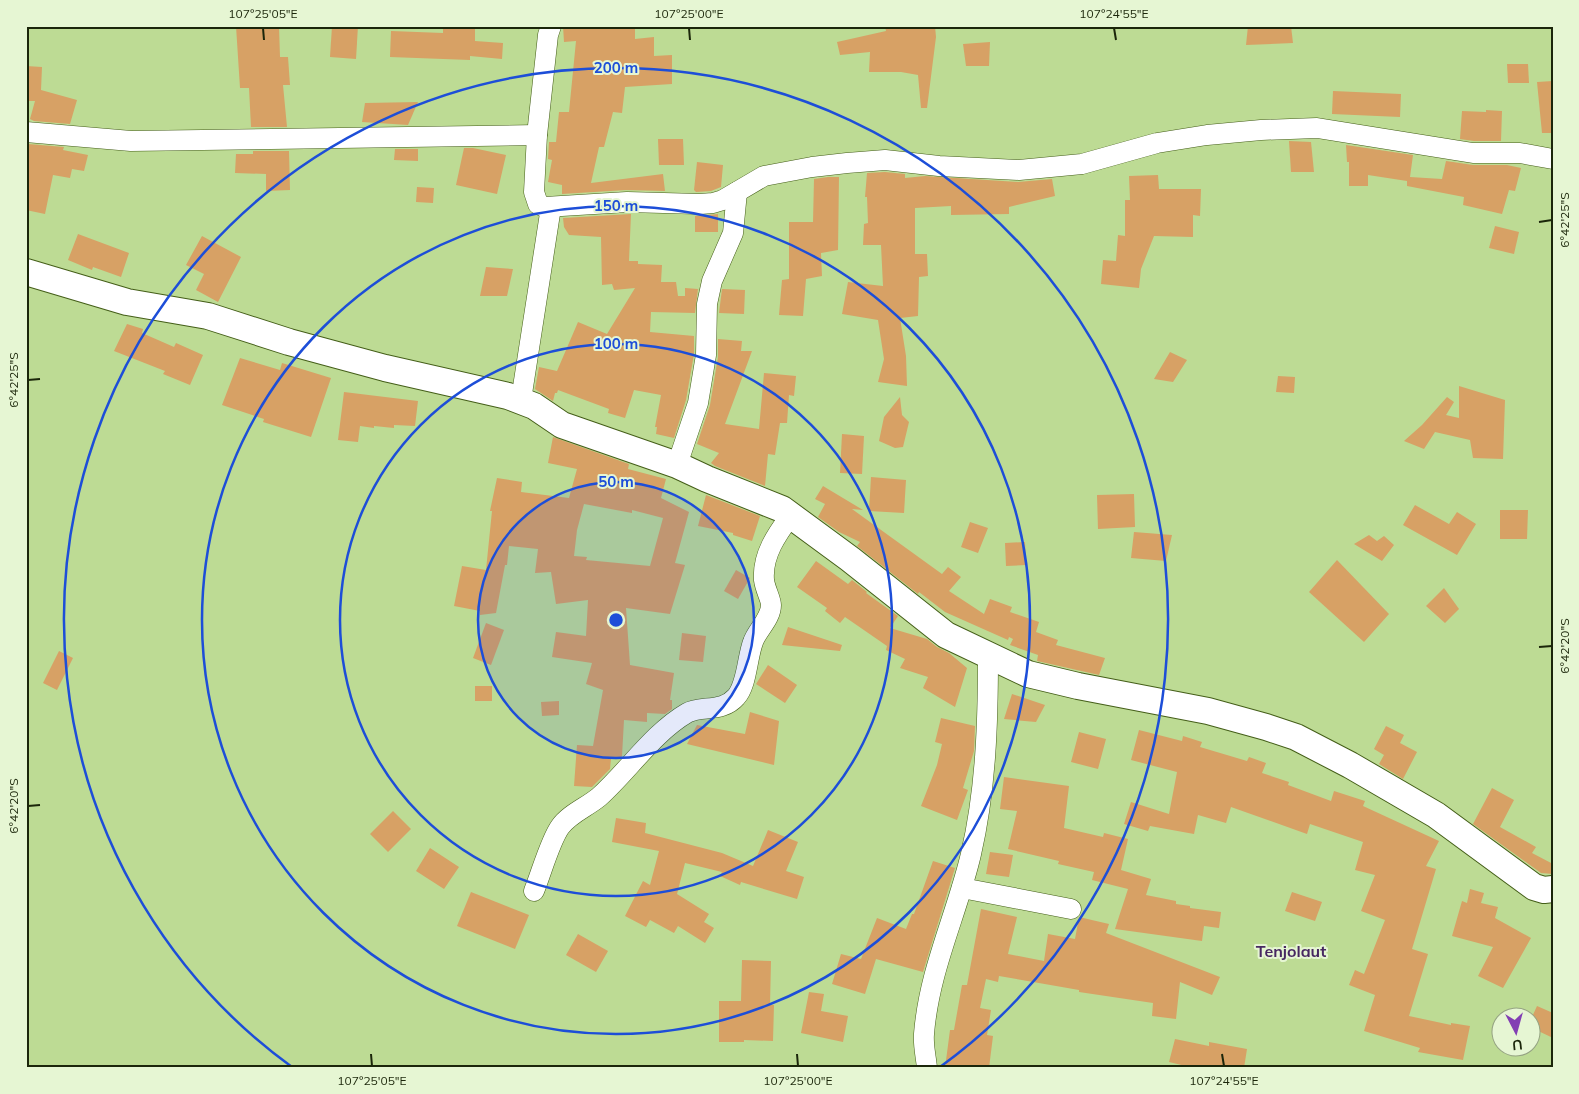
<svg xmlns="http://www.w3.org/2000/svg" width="1579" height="1094" font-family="Mulish,sans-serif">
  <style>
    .building { fill: #d7a165; fill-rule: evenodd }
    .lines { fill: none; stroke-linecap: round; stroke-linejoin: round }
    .minor-casing { stroke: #445e18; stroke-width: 21 }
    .tertiary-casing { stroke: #445e18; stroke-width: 28 }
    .minor { stroke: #fff; stroke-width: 20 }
    .tertiary { stroke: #fff; stroke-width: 26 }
    .ticks { fill: none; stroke: #1b260a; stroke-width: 2 }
    .ring { fill: none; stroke: #1d4ed8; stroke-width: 2.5 }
    .labels { text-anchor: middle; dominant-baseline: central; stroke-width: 4; stroke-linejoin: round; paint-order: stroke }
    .quarter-label { font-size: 16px; font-weight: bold; fill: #472861; stroke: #e6f6d3 }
    .centre { fill: #1d4ed8; stroke: #e6f6d3; stroke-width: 2.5 }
    .ring-label { font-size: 15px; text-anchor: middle; font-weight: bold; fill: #1d4ed8; stroke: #e6f6d3; stroke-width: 4; stroke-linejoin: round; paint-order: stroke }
    .neatline { fill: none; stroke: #1b260a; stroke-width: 2 }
    .ticks-label { font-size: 12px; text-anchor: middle; fill: #1b260a }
  </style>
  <rect width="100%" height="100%" fill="#bddb94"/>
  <!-- building -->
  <g class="building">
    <path d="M236 26H279L280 57H288L290 85H283L287 127H251L249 88H240Z"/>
    <path d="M332 26H358L356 59 330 57Z"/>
    <path d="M443 26H475V41L503 43 502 59 470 56V60L390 57 391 31 443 33Z"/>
    <path d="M563 26H635V39L654 37V56L672 55V84L625 87 622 113 613 112 604 147H599L591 183 663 174 665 191 626 190 562 194V185L548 182 552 160 548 159 549 142H556L559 112H569L576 41 564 42Z"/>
    <path d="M885 26H935L936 37 927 108H921L918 75 901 72H869L870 52 840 55 837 42 886 31Z"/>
    <path d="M1248 26H1291L1293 43 1246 45Z"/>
    <path d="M990 42 989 66H966L963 44Z"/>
    <path d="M1507 64H1528L1529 83H1508Z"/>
    <path d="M26 66 42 67 41 90 77 100 70 124 34 121 30 119 35 101H26Z"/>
    <path d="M1553 81V133H1542L1537 82Z"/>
    <path d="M1333 91 1401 94 1400 117 1332 114Z"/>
    <path d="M418 102 408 125 362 122 365 103Z"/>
    <path d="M1486 110 1502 111 1501 141H1474L1460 139 1462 111 1486 112Z"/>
    <path d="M658 139H683L684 165H659Z"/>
    <path d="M1289 141 1311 142 1314 172H1291Z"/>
    <path d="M28 144 64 147 63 150 88 155 84 171 72 169 70 178 53 175 45 214 26 210Z"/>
    <path d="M1346 145 1413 155 1410 177 1442 179 1446 161 1473 165H1507L1521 168 1515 191 1509 190 1502 214 1463 205 1464 197 1407 186V181L1368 175V186H1349V162H1347Z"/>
    <path d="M464 148H473L506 155 497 194 456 185Z"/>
    <path d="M395 149H418V161L394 160Z"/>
    <path d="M253 151H289L290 190 266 191V174L235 173 236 154H253Z"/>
    <path d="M697 162 723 165 721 187 711 191 696 192 694 190Z"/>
    <path d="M885 172 905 174V178L925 176 1018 182 1052 179 1055 196 1009 207V214L951 215V206L915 208V254H927L928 276 919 277 918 316 900 318 906 356 907 386 878 382 884 359 878 320 842 314 848 282 883 286 881 245H863L864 224 868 223 867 197H865L867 173Z"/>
    <path d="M1158 175 1159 189H1201L1200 216 1193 215V237L1154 236 1141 269 1139 288 1101 284 1103 260 1116 261 1118 235 1125 236V200H1130L1129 176Z"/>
    <path d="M828 177H839L838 250 821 253 822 276 806 279 803 316 779 315 782 280 789 279V222H813L814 179Z"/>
    <path d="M417 187 434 188 433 203 416 202Z"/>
    <path d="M631 214 629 261H638V264L662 265 661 282H676L678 296H685V288L698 289 695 313 651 312 650 332 694 336V354L686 400 674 438 656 434 657 427H655L661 395 634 390 625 418 608 413 609 409 558 390 557 393H555L553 401 535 389 539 367 557 371 578 322 607 334 635 288 614 290 612 284 602 285 601 237 569 235 564 227 563 218Z"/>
    <path d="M718 214V232H695V216Z"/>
    <path d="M1495 226 1519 232 1514 254 1489 248Z"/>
    <path d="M78 234 129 253 121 277 93 267 92 270 68 260Z"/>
    <path d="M202 236 241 257 218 302 196 290 204 274 186 265Z"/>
    <path d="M486 267 513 269 507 296H480Z"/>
    <path d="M722 289 745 290 744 314 719 313Z"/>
    <path d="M127 324 143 329 142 333 174 347 176 343 203 355 190 385 163 374 165 371 114 351Z"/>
    <path d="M718 339 742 341 741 351H752L725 424 759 429 764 373 796 376 794 396 789 395 787 423H780L775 455 768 454 765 486 715 466 711 463 719 453 697 444 710 405 718 357Z"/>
    <path d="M1170 352 1187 360 1173 382 1154 379Z"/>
    <path d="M240 358 280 370 282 363 331 378 311 437 263 422 264 419 222 405Z"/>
    <path d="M1278 376 1295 377 1294 393 1276 392Z"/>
    <path d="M1459 386 1505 400 1503 459 1473 458 1470 440 1435 432 1424 449 1404 441 1422 425 1447 397 1454 402 1446 415 1459 418Z"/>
    <path d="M344 392 418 401 415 426 394 425V428L374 426V428L360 426 358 442 338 440Z"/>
    <path d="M900 397 902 415 909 422 903 447 895 448 879 441 884 417Z"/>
    <path d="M842 434 864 436 862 474 840 473Z"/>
    <path d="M553 437 629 464 628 469 666 479 661 498 689 512 675 563 685 565 670 614 626 608 630 665 674 673 670 700H672V709L665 714 647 713V722L624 720 622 756 619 759H611L610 769 592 787 574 786 577 745 593 746 603 690 586 684 592 663 552 657 556 632 586 636 588 600 556 604 551 572 535 573 538 549 509 546 507 565H505L496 613 480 615V611L454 606 462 566 486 570 492 511H490L497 478 522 482 521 492 569 498 577 469 548 463ZM584 504 632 513V510L663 518 650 566 586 560 587 557 574 556 577 530Z"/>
    <path d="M871 477 906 480 904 513 869 511Z"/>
    <path d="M823 486 863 510 852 509 942 574 948 567 961 577 949 591 984 614 990 599 1012 607 1010 612 1039 622 1036 632 1058 640 1056 645 1105 658 1099 675 1037 661 1038 655 1010 645 1013 639 1009 637 1008 640 945 612 919 592 918 594 857 546 860 542 839 532 818 517 825 504 815 499Z"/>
    <path d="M1134 494 1135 527 1098 529 1097 495Z"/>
    <path d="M706 495 760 516 752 541 733 535V533L698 526Z"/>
    <path d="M1415 505 1449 524 1457 512 1476 524 1457 555 1403 525Z"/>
    <path d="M1500 510H1528L1527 539H1500Z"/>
    <path d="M970 522 988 528 978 553 961 547Z"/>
    <path d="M1134 532 1172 535 1166 561 1131 558Z"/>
    <path d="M1369 535 1377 541 1384 536 1394 545 1382 561 1354 544Z"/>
    <path d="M1025 542 1026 565 1006 566 1005 543Z"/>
    <path d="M1337 560 1389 614 1364 642 1309 592Z"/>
    <path d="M816 561 848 584 852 580 867 592 866 593 898 616 890 628 927 639 937 647 949 653 967 668 955 707 923 688 928 677 900 668 905 659 886 650 887 646 845 617 840 623 825 611 827 608 797 587Z"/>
    <path d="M736 570 750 578 738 599 724 591Z"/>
    <path d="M1444 588 1459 609 1445 623 1426 606Z"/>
    <path d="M486 623 504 630 491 665 473 658Z"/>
    <path d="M788 627 842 645 840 651 782 645Z"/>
    <path d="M682 633 706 636 703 662 679 660Z"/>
    <path d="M59 651 73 658 57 690 43 683Z"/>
    <path d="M768 665 797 685 785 703 756 684Z"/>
    <rect x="475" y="686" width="17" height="15"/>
    <path d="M1012 694 1045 705 1036 722 1004 719Z"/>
    <path d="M559 701V715L542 716 541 702Z"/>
    <path d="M750 712 779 721 774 765 687 744 697 725 745 734Z"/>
    <path d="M941 718 975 726 974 751 963 788 968 790 957 820 921 806 937 765 942 744 935 742Z"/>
    <path d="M1386 726 1404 735 1400 743 1417 752 1403 779 1379 764 1384 755 1374 749Z"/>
    <path d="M1139 730 1182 741 1183 736 1202 742 1200 747 1247 761 1249 757 1266 763 1262 773 1289 782 1288 785 1331 801 1334 791 1365 801 1363 806 1439 841 1426 866 1436 869 1412 949 1428 954 1409 1016 1451 1025V1023L1470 1026 1463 1060 1418 1052 1420 1048 1364 1031 1375 995 1349 985 1355 970 1364 974 1385 920 1361 911 1375 875 1355 870 1363 842 1310 824 1307 834 1231 807 1226 823 1198 815 1194 834 1150 826 1148 831 1124 824 1131 802 1169 814 1177 772 1131 760Z"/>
    <path d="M1079 732 1106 739 1098 769 1071 762Z"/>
    <path d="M1004 777 1069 786 1064 828 1103 837 1104 833 1128 839 1121 870 1151 879 1146 895 1176 901V904L1190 906V908L1221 912 1219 928 1204 926 1202 941 1115 929 1128 889 1092 880 1094 872 1058 864 1059 861 1008 849 1017 811 1000 809Z"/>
    <path d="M1492 788 1514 800 1500 827 1536 847 1532 853 1553 864V874L1541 873 1473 824Z"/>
    <path d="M393 811 411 829 388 852 370 834Z"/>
    <path d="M616 818 646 823 645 833 722 853 753 866 768 830 798 842 786 871 804 877 797 899 741 882 740 885 720 876 722 872 685 863 677 894 709 914 704 922 714 928 705 943 678 926 674 933 650 920 646 927 625 916 643 881 650 885 659 851 612 842Z"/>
    <path d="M430 848 459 867 444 889 416 871Z"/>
    <path d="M990 852 1013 855 1009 877 986 874Z"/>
    <path d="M933 861 955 868 923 972 876 959 865 994 832 984 841 954 861 959 877 918 906 929 912 914H914Z"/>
    <path d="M1470 889 1484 893 1481 903 1498 907 1495 918 1531 938 1503 988 1478 976 1493 947 1452 936 1462 901 1467 903Z"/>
    <path d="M471 892 529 915 515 949 457 926Z"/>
    <path d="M1292 892 1322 902 1315 921 1285 911Z"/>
    <path d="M981 909 1017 917 1008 954 1044 961 1048 934 1075 939 1079 917 1109 924 1106 933 1220 977 1212 995 1180 982 1176 1019 1152 1016 1153 1003 1079 992V990L999 976 998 982 986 979 980 1008 991 1010 987 1035 993 1036 989 1068H945L950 1030H954L962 985H967Z"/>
    <path d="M578 934 608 951 596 972 566 955Z"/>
    <path d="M742 960 771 961 770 1005H774L773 1041 744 1040V1042H719V1001H741Z"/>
    <path d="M809 992 824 994 821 1011 848 1016 843 1042 801 1033Z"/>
    <path d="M1537 1006 1553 1013V1038L1532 1028V1017Z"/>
    <path d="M1175 1039 1209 1046V1042L1247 1049 1244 1068H1194L1169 1062Z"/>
  </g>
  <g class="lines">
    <!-- minor casing -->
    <g class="minor-casing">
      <g id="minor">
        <path d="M551 26 548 35 537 135 534 192 538 204 545 207 627 202 700 204 713 203 723 200 764 176 812 167 847 163 885 160 939 166 1019 170 1082 164 1157 143 1207 135 1261 130 1317 128 1473 153H1520L1553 159"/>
        <path d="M26 132 131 141 537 135"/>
        <path d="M521 400 551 207"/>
        <path d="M677 465 698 403 706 355 707 304 712 281 733 233 737 192"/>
        <path d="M962 888 1071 909"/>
        <path d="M534 891C541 874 550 841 560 827 569 814 587 807 599 797 628 771 653 733 687 713 701 705 722 713 736 697 747 685 747 658 753 642 757 630 771 619 771 605 771 599 765 589 764 580 762 555 777 534 791 515"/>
        <path d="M927 1068C926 1057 923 1045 924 1034 929 970 957 914 971 854 986 789 988 723 988 656"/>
      </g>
    </g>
    <!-- tertiary casing -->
    <g class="tertiary-casing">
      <path id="tertiary" d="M26 272 127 302 208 316 289 342 385 368 508 396 534 406 562 425 677 465 707 479 782 509 850 559 946 635 1028 674 1078 686 1208 711 1266 727 1296 737 1350 765 1436 815 1534 887 1544 890 1553 889"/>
    </g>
    <!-- minor -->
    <use href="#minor" class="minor"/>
    <!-- tertiary -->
    <use href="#tertiary" class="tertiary"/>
  </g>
  <!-- ticks -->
  <path class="ticks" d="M263 28 264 40M689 28 690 40M1114 28 1116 40M1539 222 1552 220M28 380 40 379M1539 647 1552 646M28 806 40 805M371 1054 372 1066M797 1054 798 1066M1222 1054 1224 1066"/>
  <!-- distance rings -->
  <circle cx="616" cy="620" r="138" fill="#1d4ed8" fill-opacity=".12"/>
  <g class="ring">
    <circle cx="616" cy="620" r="138"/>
    <circle cx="616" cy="620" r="276"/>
    <circle cx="616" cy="620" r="414"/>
    <path d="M292 1067A552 552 0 1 1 940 1067"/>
  </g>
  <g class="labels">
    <!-- quarter labels -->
    <g class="quarter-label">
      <text x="1291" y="951">Tenjolaut</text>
    </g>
  </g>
  <circle cx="616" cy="620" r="8" class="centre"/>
  <g class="ring-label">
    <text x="616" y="73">200 m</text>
    <text x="616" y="211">150 m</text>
    <text x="616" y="349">100 m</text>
    <text x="616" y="487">50 m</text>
  </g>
  <!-- border -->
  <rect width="1579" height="1094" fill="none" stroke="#e6f6d3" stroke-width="55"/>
  <!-- north arrow -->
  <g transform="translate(1516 1032) rotate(174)"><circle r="24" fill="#e6f6d3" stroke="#95a383"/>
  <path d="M0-4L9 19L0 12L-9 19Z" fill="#823fb3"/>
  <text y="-8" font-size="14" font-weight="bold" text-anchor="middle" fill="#1b260a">U</text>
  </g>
  <rect x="28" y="28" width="1524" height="1038" class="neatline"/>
  <g class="ticks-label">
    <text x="263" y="18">107°25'05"E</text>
    <text x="689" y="18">107°25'00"E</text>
    <text x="1114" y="18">107°24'55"E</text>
    <text transform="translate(1565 220) rotate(-90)" y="4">6°42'25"S</text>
    <text transform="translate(14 380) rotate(-90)" y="4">6°42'25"S</text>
    <text transform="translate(1565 646) rotate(-90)" y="4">6°42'20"S</text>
    <text transform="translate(14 806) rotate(-90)" y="4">6°42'20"S</text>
    <text x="372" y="1085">107°25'05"E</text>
    <text x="798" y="1085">107°25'00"E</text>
    <text x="1224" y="1085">107°24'55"E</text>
  </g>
</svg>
